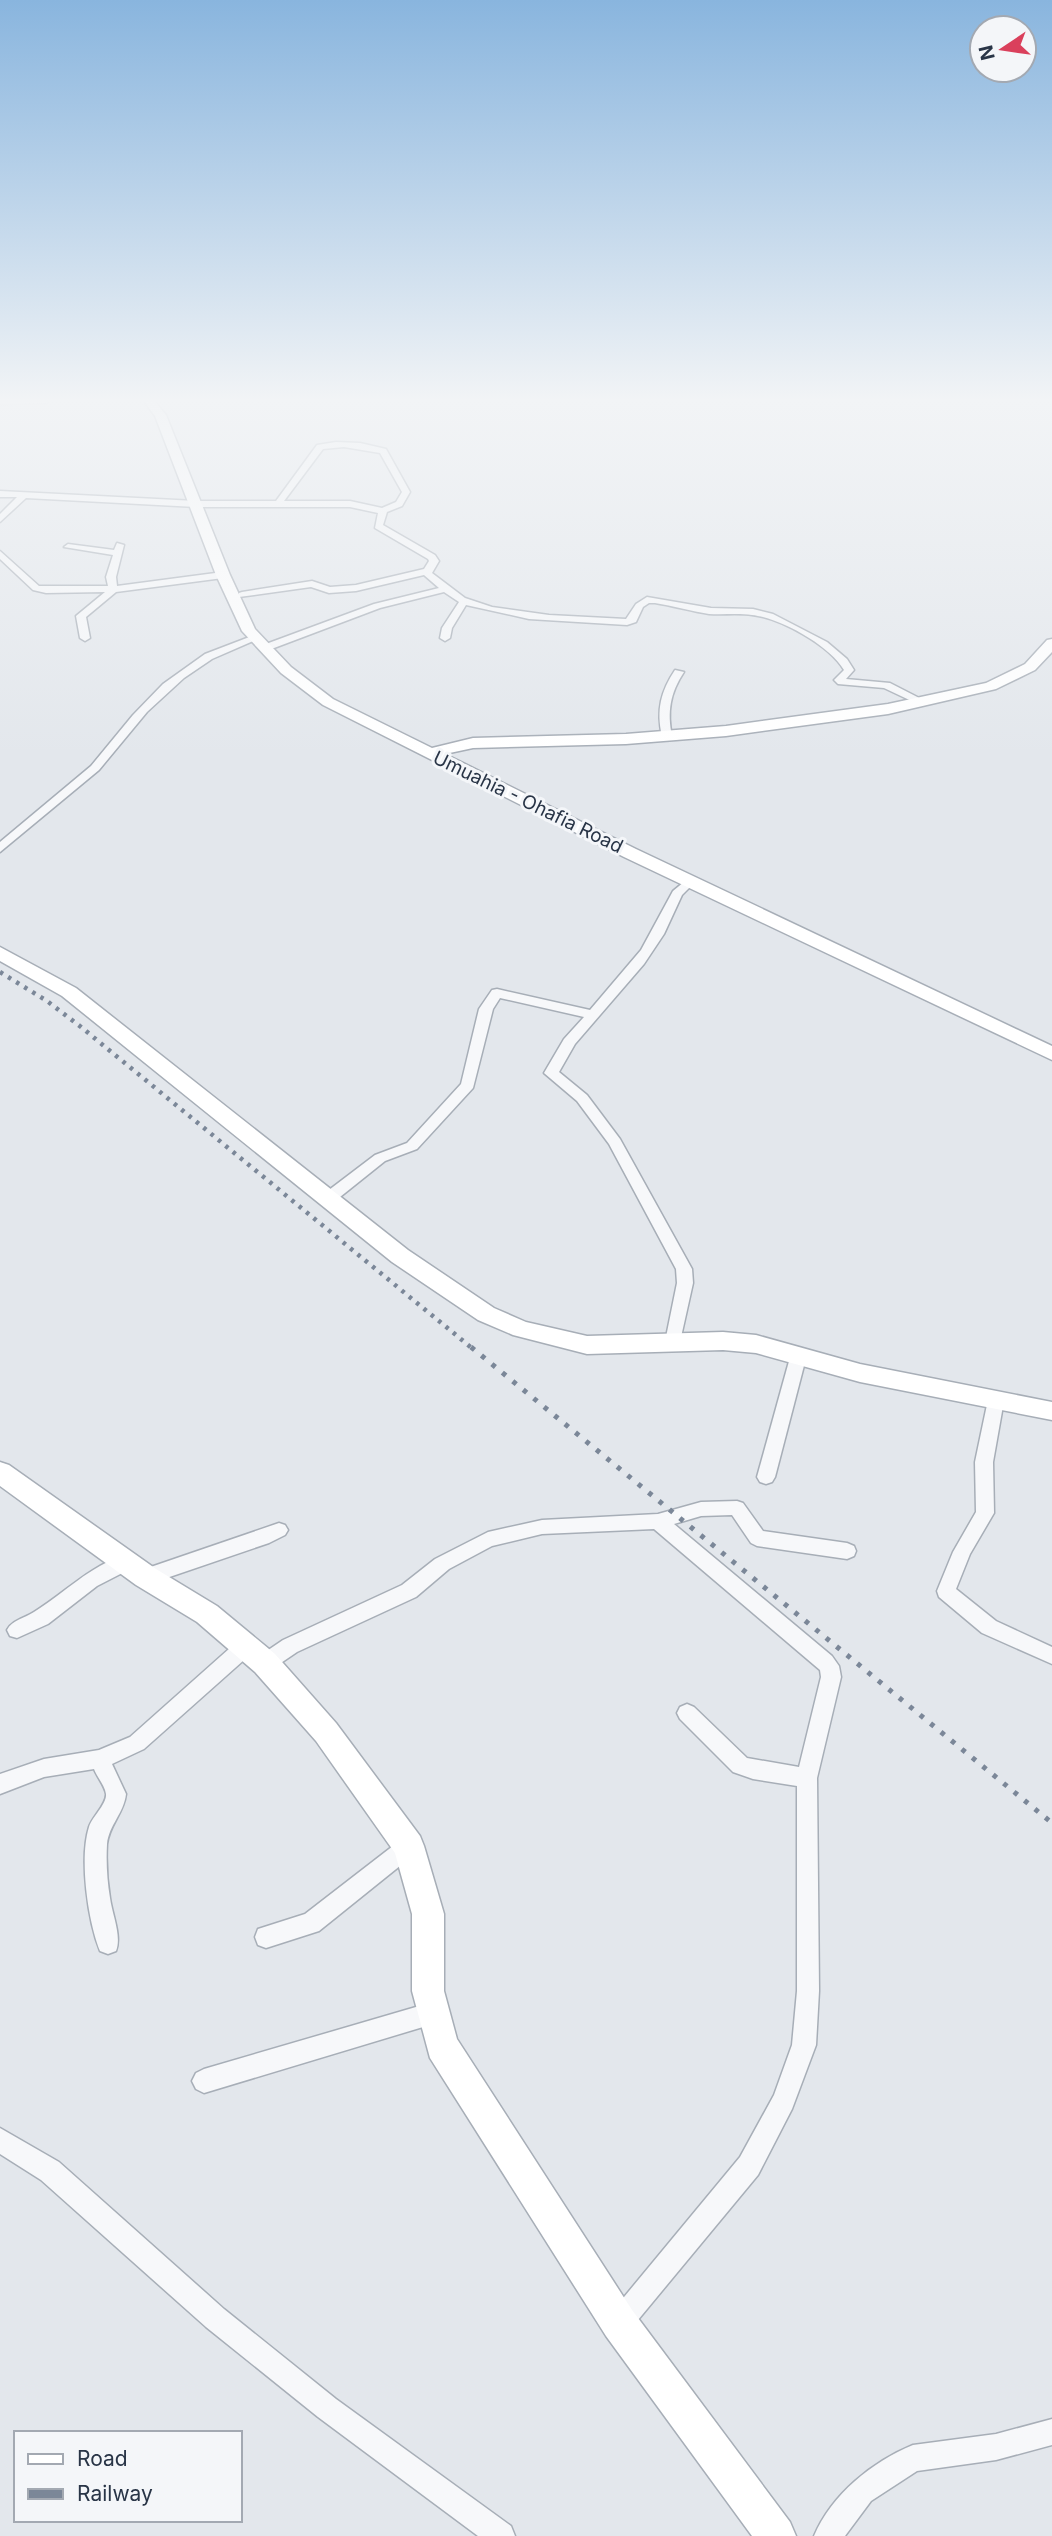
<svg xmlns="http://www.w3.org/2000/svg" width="1052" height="2536" font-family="Inter,sans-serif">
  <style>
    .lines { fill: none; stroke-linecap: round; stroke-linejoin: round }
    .street-casing { stroke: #a7aeb7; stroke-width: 3 }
    .secondary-casing { stroke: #a7aeb7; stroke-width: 3 }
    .street { fill: #f7f8fa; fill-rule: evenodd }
    .secondary { fill: #fff; fill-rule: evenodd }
    .rail-far1 { stroke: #7b8798; stroke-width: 4.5; stroke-dasharray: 3.5 6; stroke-linecap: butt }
    .rail { stroke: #7b8798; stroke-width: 5; stroke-dasharray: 4.5 9; stroke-linecap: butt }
    .labels { text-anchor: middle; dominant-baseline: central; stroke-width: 6; stroke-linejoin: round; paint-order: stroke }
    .far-street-label { font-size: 19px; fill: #293547; stroke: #f4f6f9 }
  </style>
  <rect width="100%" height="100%" fill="#e3e7ec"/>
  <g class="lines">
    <!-- street casing -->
    <g class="street-casing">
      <g id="street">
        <path d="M0 401H50L46 403 0 404Z"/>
        <path d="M336 442 360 443 386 449 410 492 402 506 387 512 383 525 435 555 439 561 432 573 465 598 492 607 549 615 626 619 636 604 647 597 711 608 753 609 773 614 827 642 847 659 854 670 846 679 890 683 929 703 920 705 884 688 838 684 834 680 844 670C829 645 780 618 752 615 738 613 723 615 709 614 691 611 673 606 655 603H649L643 607 636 622 627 625 529 619 466 605 452 628 450 638 445 641 440 638 442 628 459 602 444 592 380 608 274 648H266V644L374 604 439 588 424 575 356 591 329 593 311 587 239 597V593L242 592 312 581 330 587 356 585 424 569 429 561 428 559 375 528 378 513 350 507H196L26 498 0 522V514L17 497H0V491L196 501H276L317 445ZM344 447 380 453 402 492 396 502 382 508 350 501H284L323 449Z"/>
        <path d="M117 543 124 545 116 577 117 586 223 572 228 575 223 578 116 592 86 617 90 638 85 641 80 638 76 616 105 592 46 593 33 590 0 559V551L39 586H108L106 577 113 555 64 547 68 544 114 550Z"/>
        <path d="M252 636 260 638 212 659 184 678 147 712 99 770 0 852V842L91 766 133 715 163 684 205 654Z"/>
        <path d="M675 670 684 672C670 693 667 712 672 736L667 739 662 736C656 710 661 691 675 670Z"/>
        <path d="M690 877 696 881 682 895 664 934 644 964 575 1044 559 1072 587 1095 620 1139 692 1269 693 1283 679 1346H667L665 1342 677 1283 676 1269 609 1144 577 1101 544 1073 564 1039 584 1017 500 998 493 1009 473 1088 417 1149 385 1161 335 1201H325L322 1197 325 1193 375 1155 407 1143 461 1084 479 1009 492 990 497 989 590 1010 641 950 673 891Z"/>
        <path d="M799 1348 805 1350 807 1354 775 1477 772 1482 766 1484 760 1482 757 1477 791 1354 793 1350Z"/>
        <path d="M996 1394 1002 1395 1004 1400 993 1462 994 1513 970 1554 956 1589 996 1621 1052 1647V1664L982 1633 939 1597 937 1591 953 1552 976 1512 975 1462 988 1400 990 1395Z"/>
        <path d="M737 1501 743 1503 763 1531 847 1543 854 1546 856 1551 854 1556 847 1559 757 1546 751 1543 732 1515 701 1516 674 1524 832 1656 839 1666 841 1677 817 1778 819 1991 816 2045 792 2109 758 2175 628 2332 619 2336 610 2332 606 2323 610 2314 740 2157 774 2095 792 2045 797 1991V1786L753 1779 733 1772 680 1719 677 1713 680 1707 687 1704 694 1707 747 1758 799 1767 821 1677 820 1670 654 1529 542 1534 492 1546 449 1569 416 1597 297 1652 272 1669 265 1672 258 1669 255 1663 258 1657 283 1640 402 1585 435 1559 488 1532 542 1520 658 1514 701 1502Z"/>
        <path d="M279 1523 285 1525 288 1530 285 1535 269 1543 146 1585 139 1583 137 1577 139 1571Z"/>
        <path d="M127 1554 134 1557 136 1562 134 1567 97 1586 48 1624 17 1638 10 1636 7 1630C12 1620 25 1618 34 1612 68 1591 86 1568 127 1554Z"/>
        <path d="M246 1638 253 1640 256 1646 253 1652 144 1749 112 1764 126 1794C124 1813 109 1825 107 1844 106 1862 107 1880 110 1898 112 1914 122 1936 116 1951L108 1954 100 1951C88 1921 79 1859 89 1827 92 1817 107 1804 106 1794 105 1786 97 1777 94 1769L44 1777 0 1794V1774L44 1759 99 1750 130 1737 239 1640Z"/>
        <path d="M409 1836 416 1839 420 1846 416 1853 319 1931 266 1948 258 1945 255 1937 258 1929 305 1914 402 1839Z"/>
        <path d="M433 2002 441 2005 444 2013 441 2021 433 2024 204 2093 196 2089 192 2081 196 2073 204 2069Z"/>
        <path d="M0 2128 59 2162 224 2309 336 2399 511 2526 515 2536H478L318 2417 206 2327 41 2180 0 2154Z"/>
        <path d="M1052 2419V2445L996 2460 917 2471 871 2501 845 2536H814C832 2494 872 2462 913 2445L996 2434Z"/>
      </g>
    </g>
    <!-- secondary casing -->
    <g class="secondary-casing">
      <g id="secondary">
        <path d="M144 401H154L166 415 230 575 255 629 291 667 333 699 432 748 473 738 626 734 726 726 888 704 986 683 1025 664 1047 640 1052 639V652L1035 670 996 689 888 714 726 736 626 744 473 748 445 754 636 849 1052 1046V1060L624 857 323 705 281 673 242 631 216 575 155 416Z"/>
        <path d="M0 947 76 988 408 1250 494 1308 526 1322 587 1336 723 1332 756 1335 860 1364 1052 1402V1420L860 1382 756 1353 723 1350 587 1354 513 1335 478 1320 392 1262 62 996 0 961Z"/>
        <path d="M0 1462 9 1465 156 1569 217 1606 275 1654 336 1723 420 1836 424 1846 444 1914V1991L457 2039 632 2310 790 2522 796 2536H752L606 2336 430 2058 412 1991V1914L395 1853 316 1741 255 1672 197 1622 136 1585 0 1486Z"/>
      </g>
    </g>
    <!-- street -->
    <use href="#street" class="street"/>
    <!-- secondary -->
    <use href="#secondary" class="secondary"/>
    <!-- rail-far1 -->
    <path class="rail-far1" d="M0 972 47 1001 81 1027 473 1349"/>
    <!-- rail -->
    <path class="rail" d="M471 1347 1052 1823"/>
  </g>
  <!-- sky -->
  <linearGradient id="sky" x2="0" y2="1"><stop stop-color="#89b5de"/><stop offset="0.53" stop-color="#f2f4f6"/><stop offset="1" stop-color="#f2f4f6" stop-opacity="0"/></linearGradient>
  <rect width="1052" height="756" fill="url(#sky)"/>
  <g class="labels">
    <!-- far-street labels -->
    <g class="far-street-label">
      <text transform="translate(528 802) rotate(26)">Umuahia - Ohafia Road</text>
    </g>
  </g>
  <!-- legend -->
  <rect x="14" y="2431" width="228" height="91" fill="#f4f6f9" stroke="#a3a9b2" stroke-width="2"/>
  <rect x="28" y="2454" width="35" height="10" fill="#ffffff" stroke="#a3a9b2" stroke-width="2"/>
  <text x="77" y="2466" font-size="21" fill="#293547">Road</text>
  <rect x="28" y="2489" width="35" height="10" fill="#7b8798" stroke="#a3a9b2" stroke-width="2"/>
  <text x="77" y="2501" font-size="21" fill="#293547">Railway</text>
  <!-- north arrow -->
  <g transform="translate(1003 49) rotate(257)"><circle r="33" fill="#f4f6f9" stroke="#a3a9b2" stroke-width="2"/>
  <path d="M0-5L12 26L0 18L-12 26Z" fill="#da405c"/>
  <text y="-10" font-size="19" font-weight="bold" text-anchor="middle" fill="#293547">N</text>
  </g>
</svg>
